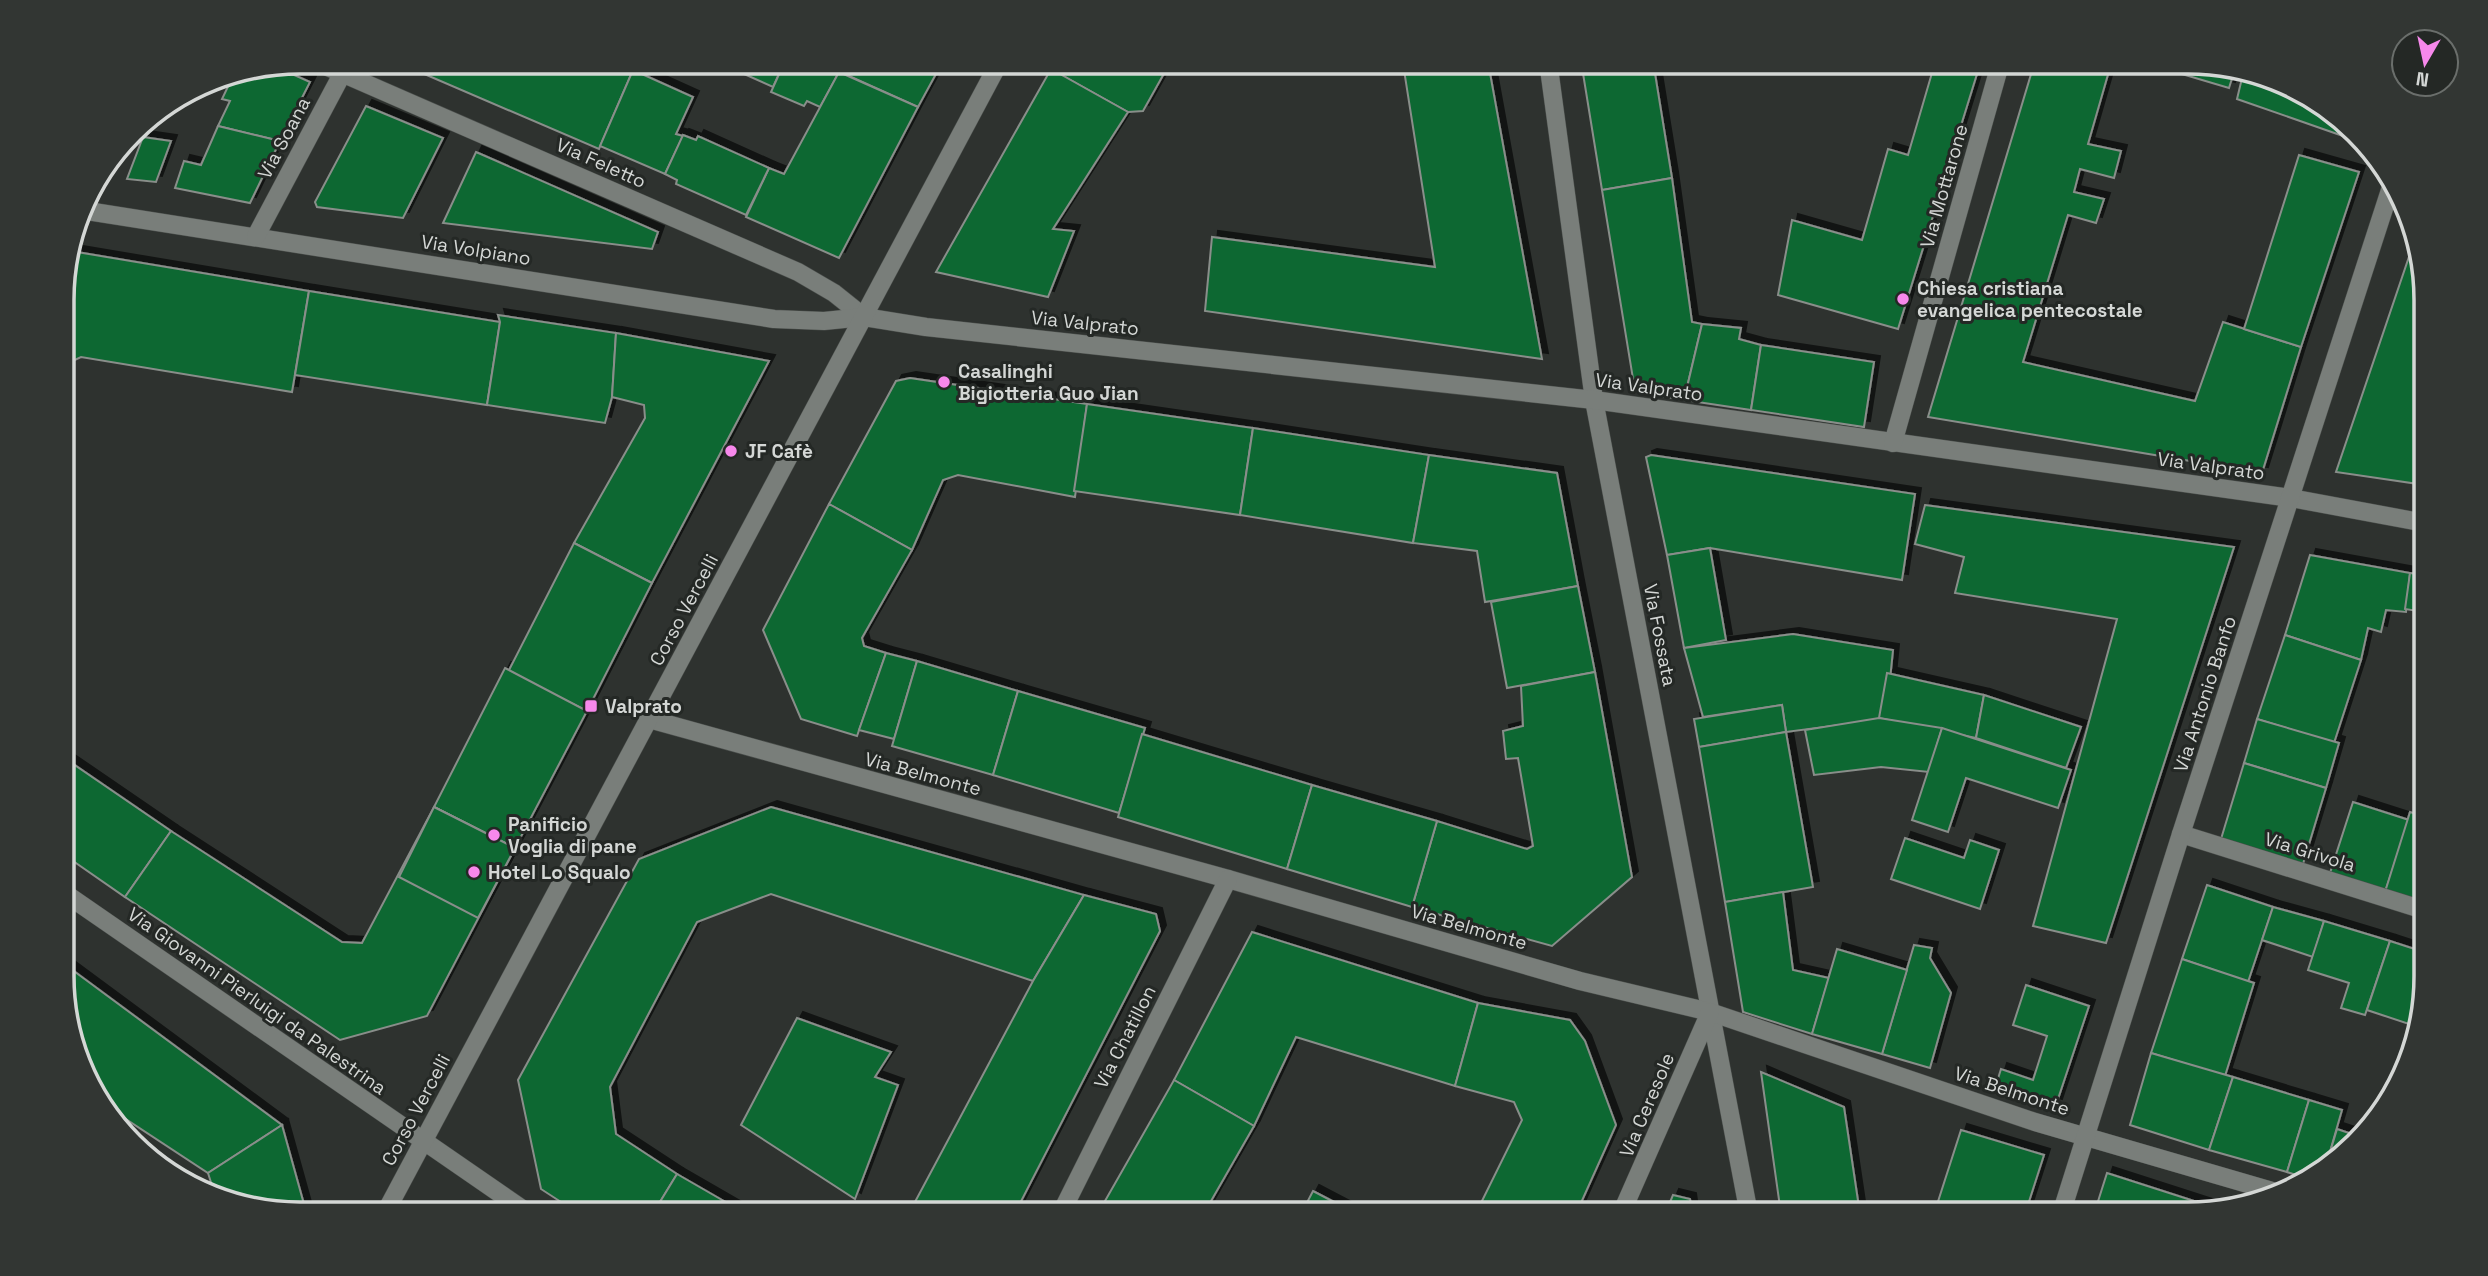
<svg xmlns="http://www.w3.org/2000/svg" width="2488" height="1276" font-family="'Space Grotesk',sans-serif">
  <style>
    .building { fill: #0e6733; stroke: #898e8a; stroke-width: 2; filter: url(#shadow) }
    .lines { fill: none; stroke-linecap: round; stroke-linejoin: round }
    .minor-casing { stroke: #4b4f4c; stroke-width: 19 }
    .tertiary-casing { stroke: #4b4f4c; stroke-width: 19 }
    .minor { stroke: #797e7a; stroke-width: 18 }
    .tertiary { stroke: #797e7a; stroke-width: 18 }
    .poi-dot { fill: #f788eb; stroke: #242825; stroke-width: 2.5 }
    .labels { text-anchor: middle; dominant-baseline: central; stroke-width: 6; stroke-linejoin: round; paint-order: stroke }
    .street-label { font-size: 19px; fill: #d4d7d5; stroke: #242825 }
    .poi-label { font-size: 19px; font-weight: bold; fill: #d4d7d5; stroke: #242825; text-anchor: start }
    .rim { fill: none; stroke: #d4d7d5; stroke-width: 3.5 }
  </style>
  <defs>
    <filter id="shadow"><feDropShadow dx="6" dy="-6" stdDeviation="0" flood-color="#0009"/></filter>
  </defs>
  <rect width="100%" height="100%" fill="#2e322f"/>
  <!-- building -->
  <g class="building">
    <path d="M407 61H613L633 70 599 149 408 67Z"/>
    <path d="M646 61H677L671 73Z"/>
    <path d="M715 61H785L773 87Z"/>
    <path d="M785 61H816L839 72 820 107 807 101 804 106 771 92Z"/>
    <path d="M832 61H943L918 107 829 67Z"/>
    <path d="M1055 61H1171L1143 111 1128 112 1051 69Z"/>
    <path d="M1402 61H1488V62L1404 70Z"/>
    <path d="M1581 61H1653L1672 178 1602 190Z"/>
    <path d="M1918 61H1981L1898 329 1778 295 1792 220 1862 240 1888 149 1908 155 1934 66Z"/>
    <path d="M2035 61H2072L2109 71 2088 144 2121 151 2114 178 2080 169 2074 192 2104 199 2096 223 2068 215 2023 362 2195 401 2223 322 2301 347 2262 473 1928 417Z"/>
    <path d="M2138 61H2189L2234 72 2229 88Z"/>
    <path d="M1488 62 1542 359 1205 311 1212 237 1435 267 1404 70Z"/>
    <path d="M274 66 310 82 280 141 218 126 230 101 222 99 234 74Z"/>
    <path d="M1051 69 1128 112 1053 229 1074 231 1048 297 936 272Z"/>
    <path d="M633 70 693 97 676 134 683 136 665 174 600 146Z"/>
    <path d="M839 72 918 107 839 258 746 217 769 168 784 174Z"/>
    <path d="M2243 74 2294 86 2363 143 2237 99Z"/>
    <path d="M366 106 443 138 403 218 317 207 315 202Z"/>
    <path d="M218 126 280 141 250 203 175 188 184 161 201 165Z"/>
    <path d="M683 135 696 140 698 136 769 168 746 215 676 184 677 180 665 174Z"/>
    <path d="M143 137 171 141 156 182 127 179Z"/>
    <path d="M476 152 658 232 652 249 443 223Z"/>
    <path d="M2299 155 2359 172 2301 347 2244 329Z"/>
    <path d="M1672 178 1692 322 1702 324 1684 400 1635 391 1602 190Z"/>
    <path d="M2414 242 2425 269V485L2336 472Z"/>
    <path d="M71 251 309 291 292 392 81 357 62 366V283Z"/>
    <path d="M309 291 500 322 487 405 295 375Z"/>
    <path d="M498 315 616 333 612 397 605 423 487 405 500 322Z"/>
    <path d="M1702 324 1741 328 1739 339 1761 345 1751 410 1684 400Z"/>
    <path d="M616 333 769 361 652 583 574 543 645 418 644 405 612 397Z"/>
    <path d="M1761 345 1874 362 1864 427 1751 410Z"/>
    <path d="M910 378 1087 404 1075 497 958 475 943 480 912 550 829 504 896 381Z"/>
    <path d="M1087 404 1253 428 1240 515 1074 491Z"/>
    <path d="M1253 428 1429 455 1413 543 1240 515Z"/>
    <path d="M1429 455 1557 473 1578 586 1485 602 1477 551 1413 543Z"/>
    <path d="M1651 455 1915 494 1902 580 1710 548 1667 555 1646 457Z"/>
    <path d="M829 504 912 550 862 638 864 646 886 653 857 736 801 719 763 630Z"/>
    <path d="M1925 505 2234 547 2106 943 2033 926 2117 619 1955 593 1964 557 1915 544Z"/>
    <path d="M574 543 652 583 587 711 508 672Z"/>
    <path d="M1710 548 1726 640 1684 648 1667 555Z"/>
    <path d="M2310 555 2410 573 2406 612 2386 610 2381 632 2368 628 2361 660 2285 635Z"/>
    <path d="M2410 573 2426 575V624L2422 623 2424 612 2405 609Z"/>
    <path d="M1578 586 1595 672 1507 688 1491 602Z"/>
    <path d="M1793 634 1893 650 1886 719 1786 732 1782 705 1703 717 1684 648Z"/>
    <path d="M2285 635 2361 660 2334 743 2257 719Z"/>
    <path d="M886 653 917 661 894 739 859 730Z"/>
    <path d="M917 661 1018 691 993 775 892 746Z"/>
    <path d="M505 668 587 711 515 848 434 807Z"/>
    <path d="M1595 672 1632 877 1552 946 1412 907 1437 821 1527 849 1533 846 1518 758 1506 759 1503 731 1523 726 1521 686Z"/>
    <path d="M1887 673 1984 695 1976 738 1879 718Z"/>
    <path d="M1018 691 1145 728 1119 813 993 775Z"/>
    <path d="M1984 695 2081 727 2066 768 1976 738Z"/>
    <path d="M1782 705 1786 732 1699 747 1694 719Z"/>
    <path d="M1879 718 1942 728 1929 772 1881 767 1814 775 1805 730Z"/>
    <path d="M2257 719 2339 743 2326 788 2244 763Z"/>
    <path d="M1942 728 2071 770 2058 808 1966 778 1948 832 1912 820Z"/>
    <path d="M1786 732 1813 887 1725 902 1699 747Z"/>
    <path d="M1142 734 1312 785 1287 869 1118 817Z"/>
    <path d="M63 757 171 831 125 897 63 854Z"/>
    <path d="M2244 763 2326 788 2303 864 2221 839Z"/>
    <path d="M1312 785 1437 821 1412 907 1287 869Z"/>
    <path d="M2353 802 2409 820 2385 892 2330 873Z"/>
    <path d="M434 807 515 848 427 1016 340 1040 125 897 171 831 342 942 362 943Z"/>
    <path d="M434 807 515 848 478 918 399 877Z"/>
    <path d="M771 807 1084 895 1033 981 771 894 697 922 610 1087 616 1134 677 1174 652 1215H581L541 1189 518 1080 639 859Z"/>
    <path d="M2410 812 2426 817 2427 904 2385 892Z"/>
    <path d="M1905 838 1964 858 1970 840 1999 850 1980 909 1891 879Z"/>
    <path d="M2207 885 2273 907 2248 982 2182 959Z"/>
    <path d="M1783 892 1793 970 1829 978 1812 1034 1743 1012 1725 902Z"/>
    <path d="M1084 895 1156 914 1160 931 1014 1215H908L1033 981Z"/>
    <path d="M2273 907 2324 921 2313 957 2262 940Z"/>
    <path d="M2324 921 2390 941 2365 1015 2341 1008 2349 983 2308 970Z"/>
    <path d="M1252 932 1478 1003 1455 1086 1296 1037 1254 1126 1174 1080Z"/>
    <path d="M2390 941 2427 953V977L2415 1026 2367 1010Z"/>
    <path d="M1914 945 1932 948 1930 958 1951 993 1930 1068 1882 1054Z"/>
    <path d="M1837 949 1907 970 1882 1054 1812 1034Z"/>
    <path d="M2182 959 2254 983 2225 1076 2151 1053Z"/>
    <path d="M63 963 282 1125 208 1173 103 1104 63 1008Z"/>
    <path d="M2026 985 2089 1006 2056 1105 1996 1085 2001 1069 2033 1080 2047 1036 2013 1025Z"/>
    <path d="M1478 1003 1570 1020 1585 1041 1616 1125 1576 1214H1489L1478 1209 1522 1120 1514 1102 1455 1086Z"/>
    <path d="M797 1018 891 1052 875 1077 898 1085 855 1199 741 1125Z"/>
    <path d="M2151 1053 2233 1077 2209 1150 2130 1125Z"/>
    <path d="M1761 1072 1844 1107 1860 1214H1781Z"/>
    <path d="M2233 1077 2309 1100 2287 1172 2209 1150Z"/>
    <path d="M1174 1080 1254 1126 1203 1215H1097Z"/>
    <path d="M2309 1100 2342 1110 2325 1169 2321 1175 2308 1179 2287 1172Z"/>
    <path d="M282 1125 307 1215 215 1195 208 1173Z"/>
    <path d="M2337 1129 2355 1135 2325 1169Z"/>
    <path d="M1961 1130 2044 1155 2025 1214H1934Z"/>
    <path d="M2107 1173 2219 1209 2204 1214H2094Z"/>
    <path d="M677 1174 748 1215H652Z"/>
    <path d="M1313 1191 1357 1214H1301Z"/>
    <path d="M1673 1195 1690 1199 1692 1214H1665Z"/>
  </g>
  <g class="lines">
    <!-- minor casing -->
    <g class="minor-casing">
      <g id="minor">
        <path d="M314 61 798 272 834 293 864 317"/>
        <path d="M1548 61 1594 400 1749 1214"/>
        <path d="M81 210 774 319 824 321 864 317 926 327 1594 400 2291 498 2425 523"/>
        <path d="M256 236 349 61"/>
        <path d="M1893 443 2001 61"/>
        <path d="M649 719 1228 879 1580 981 1710 1012 2035 1122 2272 1191"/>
        <path d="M2181 834 2427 911"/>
        <path d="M1621 1214 1710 1012"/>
        <path d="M2061 1214 2181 834 2391 187"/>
        <path d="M1060 1215 1228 879"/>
      </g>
    </g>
    <!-- tertiary casing -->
    <g class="tertiary-casing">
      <g id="tertiary">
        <path d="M63 892 531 1215"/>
        <path d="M384 1215 1000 61"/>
      </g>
    </g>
    <!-- minor -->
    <use href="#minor" class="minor"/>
    <!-- tertiary -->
    <use href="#tertiary" class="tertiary"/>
  </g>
  <!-- markers -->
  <g class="poi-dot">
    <circle cx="1903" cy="299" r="7"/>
    <circle cx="944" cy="382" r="7"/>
    <circle cx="731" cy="451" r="7"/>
    <rect x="584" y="699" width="14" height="14" rx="3.5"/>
    <circle cx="494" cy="835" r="7"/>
    <circle cx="474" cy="872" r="7"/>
  </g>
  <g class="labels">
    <!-- street labels -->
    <g class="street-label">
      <text transform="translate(284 138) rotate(-62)">Via Soana</text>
      <text transform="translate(601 163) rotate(24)">Via Feletto</text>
      <text transform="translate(1944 186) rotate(-74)">Via Mottarone</text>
      <text transform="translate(476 250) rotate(9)">Via Volpiano</text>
      <text transform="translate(1085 323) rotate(6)">Via Valprato</text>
      <text transform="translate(1649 387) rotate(8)">Via Valprato</text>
      <text transform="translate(2211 466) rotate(8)">Via Valprato</text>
      <text transform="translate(684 610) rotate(-62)">Corso Vercelli</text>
      <text transform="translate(1660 635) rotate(79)">Via Fossata</text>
      <text transform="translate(2205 694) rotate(-72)">Via Antonio Banfo</text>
      <text transform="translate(923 774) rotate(15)">Via Belmonte</text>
      <text transform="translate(2310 852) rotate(17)">Via Grivola</text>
      <text transform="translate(1469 927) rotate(16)">Via Belmonte</text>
      <text transform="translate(257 1001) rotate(35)">Via Giovanni Pierluigi da Palestrina</text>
      <text transform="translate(1125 1037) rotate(-63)">Via Chatillon</text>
      <text transform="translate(2012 1091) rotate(18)">Via Belmonte</text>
      <text transform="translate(1647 1105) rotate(-67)">Via Ceresole</text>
      <text transform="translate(416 1110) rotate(-62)">Corso Vercelli</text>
    </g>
    <!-- poi labels -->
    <g class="poi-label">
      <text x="1917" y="288">Chiesa cristiana<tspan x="1917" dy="22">evangelica pentecostale</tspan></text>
      <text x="958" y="371">Casalinghi<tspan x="958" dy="22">Bigiotteria Guo Jian</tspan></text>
      <text x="745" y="451">JF Cafè</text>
      <text x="605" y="706">Valprato</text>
      <text x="508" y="824">Panificio<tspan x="508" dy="22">Voglia di pane</tspan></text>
      <text x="488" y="872">Hotel Lo Squalo</text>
    </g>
  </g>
  <!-- crop -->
  <path d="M0 0H2488V1276H0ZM300 74H2188A226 226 0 0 1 2414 300V976A226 226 0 0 1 2188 1202H300A226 226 0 0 1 74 976V300A226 226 0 0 1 300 74Z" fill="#323633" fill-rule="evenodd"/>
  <path class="rim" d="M300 74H2188A226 226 0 0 1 2414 300V976A226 226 0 0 1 2188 1202H300A226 226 0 0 1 74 976V300A226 226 0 0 1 300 74Z"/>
  <!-- north arrow -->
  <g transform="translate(2425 63) rotate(189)"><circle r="33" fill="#242825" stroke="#6a6e6b" stroke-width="2"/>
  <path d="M0-5L12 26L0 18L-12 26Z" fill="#f788eb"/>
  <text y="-10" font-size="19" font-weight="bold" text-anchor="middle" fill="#d4d7d5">N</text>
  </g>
</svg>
